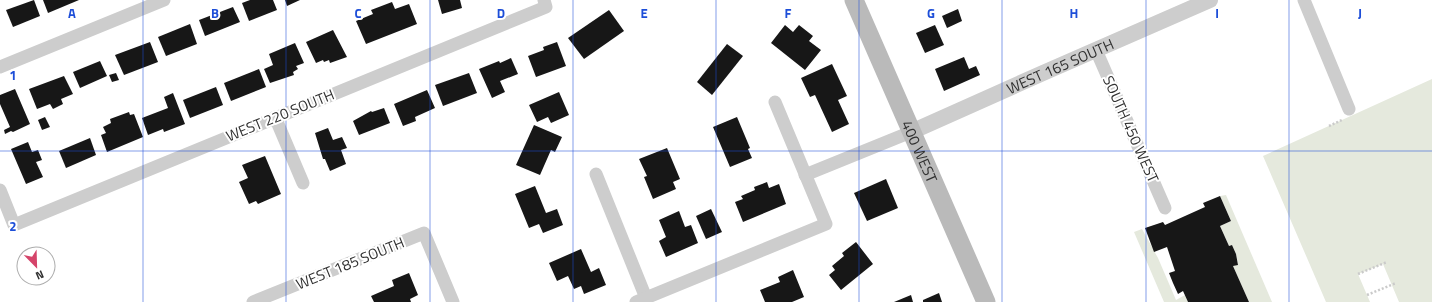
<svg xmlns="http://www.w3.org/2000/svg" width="1432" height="302" font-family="'Titillium Web',sans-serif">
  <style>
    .green { fill: #e5e9dd }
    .building { fill: #171717 }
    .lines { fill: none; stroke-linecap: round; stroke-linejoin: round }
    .path { stroke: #cacaca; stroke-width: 2.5; stroke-dasharray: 2 2; stroke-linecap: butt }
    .minor { stroke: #cdcdcd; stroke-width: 13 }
    .tertiary { stroke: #cdcdcd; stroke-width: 16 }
    .secondary { stroke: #bababa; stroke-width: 19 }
    .grid { fill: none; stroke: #1d4ed8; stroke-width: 1; stroke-opacity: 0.55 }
    .labels { text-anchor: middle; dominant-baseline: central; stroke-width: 4; stroke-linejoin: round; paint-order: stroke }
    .street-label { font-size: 15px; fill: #303030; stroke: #fff }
    .grid-label { font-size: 13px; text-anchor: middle; font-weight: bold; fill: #1d4ed8; stroke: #fff; stroke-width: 4; stroke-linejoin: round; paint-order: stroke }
  </style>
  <rect width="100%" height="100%" fill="#fff"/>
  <!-- green -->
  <g class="green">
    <path d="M1432 79V302H1399L1383 264 1358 274 1370 302H1326L1263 156Z"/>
    <path d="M1226 195 1272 302H1249L1233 266 1238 264 1236 254 1232 245 1229 246 1220 226 1231 221 1220 196Z"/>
    <path d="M1142 229 1158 258 1176 300 1185 295 1188 302H1164L1134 232Z"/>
  </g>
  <!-- building -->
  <g class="building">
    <path d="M34 0 40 16 13 27 6 10Z"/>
    <path d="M43 0H79L48 13Z"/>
    <path d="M250 0H273L277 10 249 21 242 3Z"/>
    <path d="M285 0H300L287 6Z"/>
    <path d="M438 0H460L462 8 442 14Z"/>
    <path d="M392 2 395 9 409 4 417 24 366 44 356 21 373 14 371 10Z"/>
    <path d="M233 7 240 22 205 36 199 20Z"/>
    <path d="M958 9 962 21 947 28 942 16Z"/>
    <path d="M609 10 624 31 584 59 568 38Z"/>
    <path d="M190 24 197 44 166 56 158 37Z"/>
    <path d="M785 25 793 32 799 25 813 36 809 41 821 50 805 70 771 43Z"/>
    <path d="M935 25 944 45 925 53 916 33Z"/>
    <path d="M333 30 347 57 330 63 329 60 324 62 323 60 316 63 306 42Z"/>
    <path d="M150 42 158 62 124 75 115 55Z"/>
    <path d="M557 42 566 66 536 77 528 56 544 50 543 47Z"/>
    <path d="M295 43 304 63 296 66 298 69 293 72 294 75 270 83 264 69 273 65 269 54Z"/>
    <path d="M727 44 743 56 712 95 697 82Z"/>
    <path d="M964 57 969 69 976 66 980 75 944 91 935 69Z"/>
    <path d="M511 58 518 74 500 81 505 92 492 98 479 69 499 61 500 63Z"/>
    <path d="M100 61 107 76 80 88 73 72Z"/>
    <path d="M832 64 847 96 838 100 849 124 832 132 815 95 810 97 801 78Z"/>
    <path d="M259 69 266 87 231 101 224 83Z"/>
    <path d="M116 73 119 80 112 82 109 75Z"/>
    <path d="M469 73 477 93 443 106 435 85Z"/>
    <path d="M64 76 73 94 61 99 63 104 53 109 50 104 37 109 29 89Z"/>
    <path d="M216 87 223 105 190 118 183 100Z"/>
    <path d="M15 89 30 124 13 132 11 131 5 134 4 130 10 127 0 104V95Z"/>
    <path d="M427 90 435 108 415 117 416 121 403 126 394 104Z"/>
    <path d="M559 92 569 115 551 123 548 117 537 122 529 105Z"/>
    <path d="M173 93 185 124 164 132 163 129 148 135 142 118 168 108 164 97Z"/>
    <path d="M384 108 390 123 359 135 353 121 371 111 372 112Z"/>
    <path d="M129 112 130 115 134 114 143 137 107 152 101 135 106 133 103 127 111 123 110 119Z"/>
    <path d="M45 117 50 127 42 130 38 120Z"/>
    <path d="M737 117 750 148 748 149 752 158 730 167 713 127Z"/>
    <path d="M534 125 562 137 555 152 551 150 540 175 516 165Z"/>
    <path d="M328 128 333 140 342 137 347 148 341 150 346 164 330 171 325 159H323L315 133Z"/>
    <path d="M90 138 96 155 66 168 59 151Z"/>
    <path d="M28 142 32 152 38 150 42 160 36 162 43 177 26 184 11 149Z"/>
    <path d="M667 148 680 179 673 182 676 189 653 199 644 177 647 176 639 159Z"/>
    <path d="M265 156 281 194 258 204 256 201 249 204 239 182 248 178 242 165Z"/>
    <path d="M886 179 898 208 867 221 854 193Z"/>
    <path d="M767 182 769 188 779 184 786 204 743 222 735 202 743 199 741 196 755 190 754 187Z"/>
    <path d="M535 186 546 213 557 209 563 225 543 233 539 224 529 228 515 194Z"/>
    <path d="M1220 196 1231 221 1220 226 1229 246 1232 245 1236 254 1238 265 1233 266 1249 302H1188L1183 291 1178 294 1173 283 1169 273 1175 271 1167 247 1154 252 1145 228 1163 222 1165 225 1205 207 1203 203Z"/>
    <path d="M711 209 722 232 706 239 696 216Z"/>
    <path d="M679 211 685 227 691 225 698 243 666 257 659 241 666 237 659 220Z"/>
    <path d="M856 242 873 264 841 290 829 275 835 270 832 266 844 256 842 253Z"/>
    <path d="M581 249 591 272 599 268 606 285 584 294 581 286 574 289 568 276 557 281 549 263Z"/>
    <path d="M793 270 804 297 792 302H765L760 290 780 282 778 277Z"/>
    <path d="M409 273 418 295 410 299 411 302H374L371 296 394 286 392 280Z"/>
    <path d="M939 293 942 302H923V300Z"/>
    <path d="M911 295 913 302H894Z"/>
  </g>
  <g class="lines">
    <!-- path -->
    <g class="path">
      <path d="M1329 126 1342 120"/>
      <path d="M1358 274 1387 262"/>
      <path d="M1367 295 1396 283"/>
    </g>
    <!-- minor -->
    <g class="minor">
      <path d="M1304 0 1349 109"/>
      <path d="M1096 50 1165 208"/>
      <path d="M0 67 164 0"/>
      <path d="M275 117 303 183"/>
      <path d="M596 174 646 298"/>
      <path d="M805 175 911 132"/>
      <path d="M0 190 14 225 546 7 544 0"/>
      <path d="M253 302 424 233 453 302"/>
      <path d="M636 302 826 224 775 102"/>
    </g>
    <!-- tertiary -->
    <path class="tertiary" id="s1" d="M911 132 1043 73 1210 0"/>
    <!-- secondary -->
    <path class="secondary" id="s2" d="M854 0 986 302"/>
  </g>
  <!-- grid -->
  <path class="grid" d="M143 0V302M286 0V302M430 0V302M573 0V302M716 0V302M859 0V302M1002 0V302M1146 0V302M1289 0V302M0 151H1432"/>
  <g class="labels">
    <!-- street labels -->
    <g class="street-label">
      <text stroke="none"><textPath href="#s1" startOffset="163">WEST 165 SOUTH</textPath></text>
      <text transform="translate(280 115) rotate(-22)">WEST 220 SOUTH</text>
      <text transform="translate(1131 129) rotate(66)">SOUTH 450 WEST</text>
      <text stroke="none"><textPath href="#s2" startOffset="165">400 WEST</textPath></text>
      <text transform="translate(350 263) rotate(-22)">WEST 185 SOUTH</text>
    </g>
  </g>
  <g class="grid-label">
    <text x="72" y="18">A</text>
    <text x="215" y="18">B</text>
    <text x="358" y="18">C</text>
    <text x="501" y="18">D</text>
    <text x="644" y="18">E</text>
    <text x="788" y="18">F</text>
    <text x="931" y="18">G</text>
    <text x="1074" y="18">H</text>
    <text x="1217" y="18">I</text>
    <text x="1360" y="18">J</text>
    <text x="13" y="80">1</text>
    <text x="13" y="231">2</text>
  </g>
  <!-- north arrow -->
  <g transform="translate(36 266) rotate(157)"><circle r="19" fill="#ffffff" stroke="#acacac"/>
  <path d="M0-3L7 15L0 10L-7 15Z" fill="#d5446a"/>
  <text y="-6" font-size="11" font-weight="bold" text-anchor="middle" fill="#303030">N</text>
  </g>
</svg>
